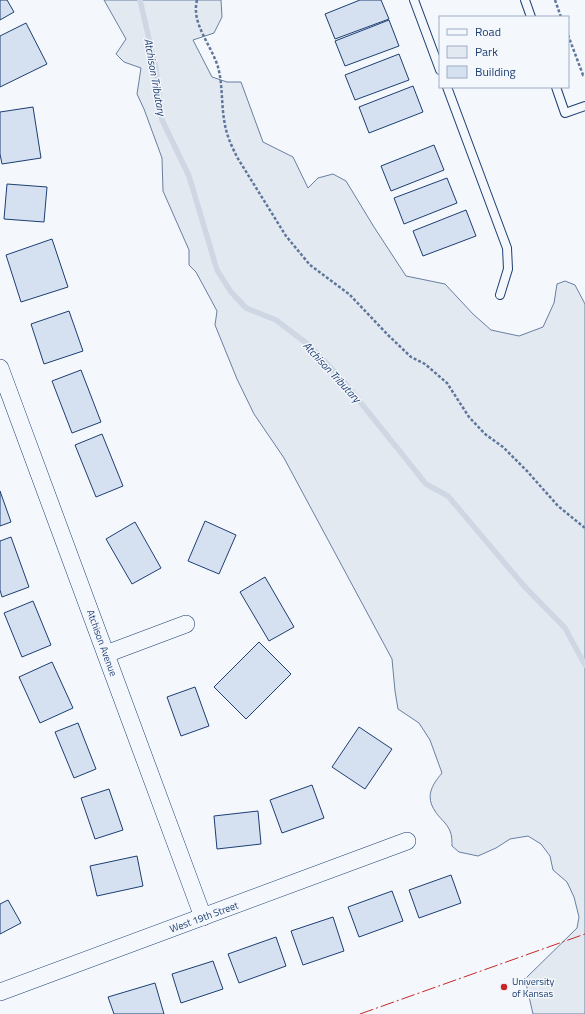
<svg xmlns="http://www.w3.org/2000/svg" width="585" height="1014" font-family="'Titillium Web',sans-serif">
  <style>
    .green { fill: #e3e9f0; stroke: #687fa3 }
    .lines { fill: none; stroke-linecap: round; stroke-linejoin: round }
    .stream { stroke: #cfd7e4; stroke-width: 5.5 }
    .building { fill: #d5e0f0; stroke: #1d3f73 }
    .lane-casing { stroke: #1d3f73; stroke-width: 10 }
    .street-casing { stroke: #1d3f73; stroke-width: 18 }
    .path { stroke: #5e769c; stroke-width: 2.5; stroke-dasharray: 3 2; stroke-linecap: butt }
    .lane { stroke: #f4f7fb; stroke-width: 8 }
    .street { stroke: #f4f7fb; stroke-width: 17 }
    .power { stroke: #c62828; stroke-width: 1; stroke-dasharray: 14 3 2 3; stroke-linecap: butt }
    .poi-dot { fill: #c62828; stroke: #f4f7fb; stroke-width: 1.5 }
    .labels { text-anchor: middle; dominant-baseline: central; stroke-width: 3; stroke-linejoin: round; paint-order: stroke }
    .street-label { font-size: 10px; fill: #1d3f73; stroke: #f4f7fb }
    .poi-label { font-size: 10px; fill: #1d3f73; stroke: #f4f7fb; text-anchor: start }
    .water-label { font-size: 11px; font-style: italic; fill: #1d3f73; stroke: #f4f7fb }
  </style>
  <rect width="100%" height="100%" fill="#f4f7fb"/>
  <!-- green -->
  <path class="green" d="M104 0H221L222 17 214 33 193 40 212 77 227 82H241L263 142 293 157 308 188 318 178 333 174 346 181 374 227 406 276 445 284 473 314 491 330 519 336 543 327 554 303 557 284 565 281 575 285 585 304V1014H533L525 979 577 928 579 917 574 897 567 882 553 870 550 856 541 844 528 836 510 839 496 848 478 856 459 852 452 846C452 842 452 835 450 831 447 823 439 818 435 811 425 796 432 785 442 773L430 740 419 723 398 709 395 691 392 659 284 458 254 414 237 379 215 325 217 311 196 272 189 265V250L163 191 162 158 144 109 137 94 141 68 124 62 116 54 126 39Z"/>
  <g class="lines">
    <!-- stream -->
    <path class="stream" d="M140 0 156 69 162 120 189 176 217 270 231 292 246 308 276 320 310 346 345 383 426 484 448 496 524 586 565 628 585 665"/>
  </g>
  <!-- building -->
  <g class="building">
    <path d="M0 0H7L14 12 0 20Z"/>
    <path d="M360 0H381L389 19 335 39 325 14Z"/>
    <path d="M389 20 399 46 345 66 335 41Z"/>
    <path d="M26 23 47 64 0 87V36Z"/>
    <path d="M399 54 409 80 355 100 345 75Z"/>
    <path d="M413 86 423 112 369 133 359 107Z"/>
    <path d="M33 107 41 158 2 164 0 154V112Z"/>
    <path d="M434 145 444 170 391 191 381 166Z"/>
    <path d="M447 178 457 203 404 224 394 198Z"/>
    <path d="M7 184 47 187 44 222 4 219Z"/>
    <path d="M466 210 476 236 423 256 413 231Z"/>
    <path d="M52 239 68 287 21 302 6 255Z"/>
    <path d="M69 311 83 351 44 364 31 324Z"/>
    <path d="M81 370 101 422 72 433 52 381Z"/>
    <path d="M102 434 123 486 96 497 75 445Z"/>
    <path d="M0 491 11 522 0 526Z"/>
    <path d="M205 521 236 535 219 574 188 561Z"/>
    <path d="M135 522 161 568 132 584 106 539Z"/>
    <path d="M11 537 29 587 2 597 0 590V541Z"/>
    <path d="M265 577 294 627 269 641 240 592Z"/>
    <path d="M33 601 51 645 22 657 4 613Z"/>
    <path d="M259 642 291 674 246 719 214 687Z"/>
    <path d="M52 662 73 708 40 723 19 677Z"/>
    <path d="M195 687 209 726 181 736 167 697Z"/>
    <path d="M78 723 96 769 74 778 55 732Z"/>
    <path d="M359 727 392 749 365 789 332 767Z"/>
    <path d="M312 785 324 818 282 833 270 800Z"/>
    <path d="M109 789 123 830 95 839 81 798Z"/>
    <path d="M258 811 261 844 217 849 214 816Z"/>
    <path d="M137 856 143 886 97 896 90 866Z"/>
    <path d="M451 875 461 903 419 918 409 890Z"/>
    <path d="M392 891 403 921 359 937 348 907Z"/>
    <path d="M8 900 21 923 0 934V904Z"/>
    <path d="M333 917 344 951 303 965 291 931Z"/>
    <path d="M276 937 286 966 239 983 228 954Z"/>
    <path d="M213 961 223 989 181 1003 172 974Z"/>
    <path d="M155 983 164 1014H114L108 997Z"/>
  </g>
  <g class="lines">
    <!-- lane casing -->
    <g class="lane-casing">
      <g id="lane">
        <path d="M414 0 440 70"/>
        <path d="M525 0 531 17"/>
        <path d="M447 87 507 248 508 269 500 295"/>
        <path d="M556 87 565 113 585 106"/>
      </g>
    </g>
    <!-- street casing -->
    <g class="street-casing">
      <g id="street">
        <path d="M0 368 203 917"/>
        <path d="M106 654 186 624"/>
        <path d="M0 992 407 841"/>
      </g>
    </g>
    <!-- path -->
    <g class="path">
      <path d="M197 0C191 24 211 44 218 67 223 85 221 106 225 125 227 136 232 147 237 157L286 236 310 265 349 294 388 335 411 357 425 364 447 383 469 417 485 434 503 447 527 471 558 506 585 528"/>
      <path d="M555 0 561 17"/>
      <path d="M568 35 583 75 585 74"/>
    </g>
    <!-- lane -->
    <use href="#lane" class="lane"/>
    <!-- street -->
    <use href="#street" class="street"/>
    <!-- power -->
    <path class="power" d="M360 1014 585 934"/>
  </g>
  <!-- markers -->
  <circle class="poi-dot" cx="504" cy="987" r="4"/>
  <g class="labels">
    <!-- street labels -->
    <g class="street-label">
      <text transform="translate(102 643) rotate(70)">Atchison Avenue</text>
      <text transform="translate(204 917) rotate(-20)">West 19th Street</text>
    </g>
    <!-- poi labels -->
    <g class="poi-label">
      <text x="512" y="981">University<tspan x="512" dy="12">of Kansas</tspan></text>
    </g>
    <!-- water labels -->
    <g class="water-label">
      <text transform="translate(155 77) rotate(80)">Atchison Tributary</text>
      <text transform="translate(332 372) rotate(47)">Atchison Tributary</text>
    </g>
  </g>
  <!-- legend -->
  <rect x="439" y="16" width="130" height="72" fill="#f4f7fb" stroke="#9eadc5"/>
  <rect x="447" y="29" width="20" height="6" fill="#f4f7fb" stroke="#9eadc5"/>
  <text x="475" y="36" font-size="12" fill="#1d3f73">Road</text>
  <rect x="447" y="46" width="20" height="12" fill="#e3e9f0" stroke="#9eadc5"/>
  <text x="475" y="56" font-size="12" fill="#1d3f73">Park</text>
  <rect x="447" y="66" width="20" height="12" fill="#d5e0f0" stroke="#9eadc5"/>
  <text x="475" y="76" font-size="12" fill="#1d3f73">Building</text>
</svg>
